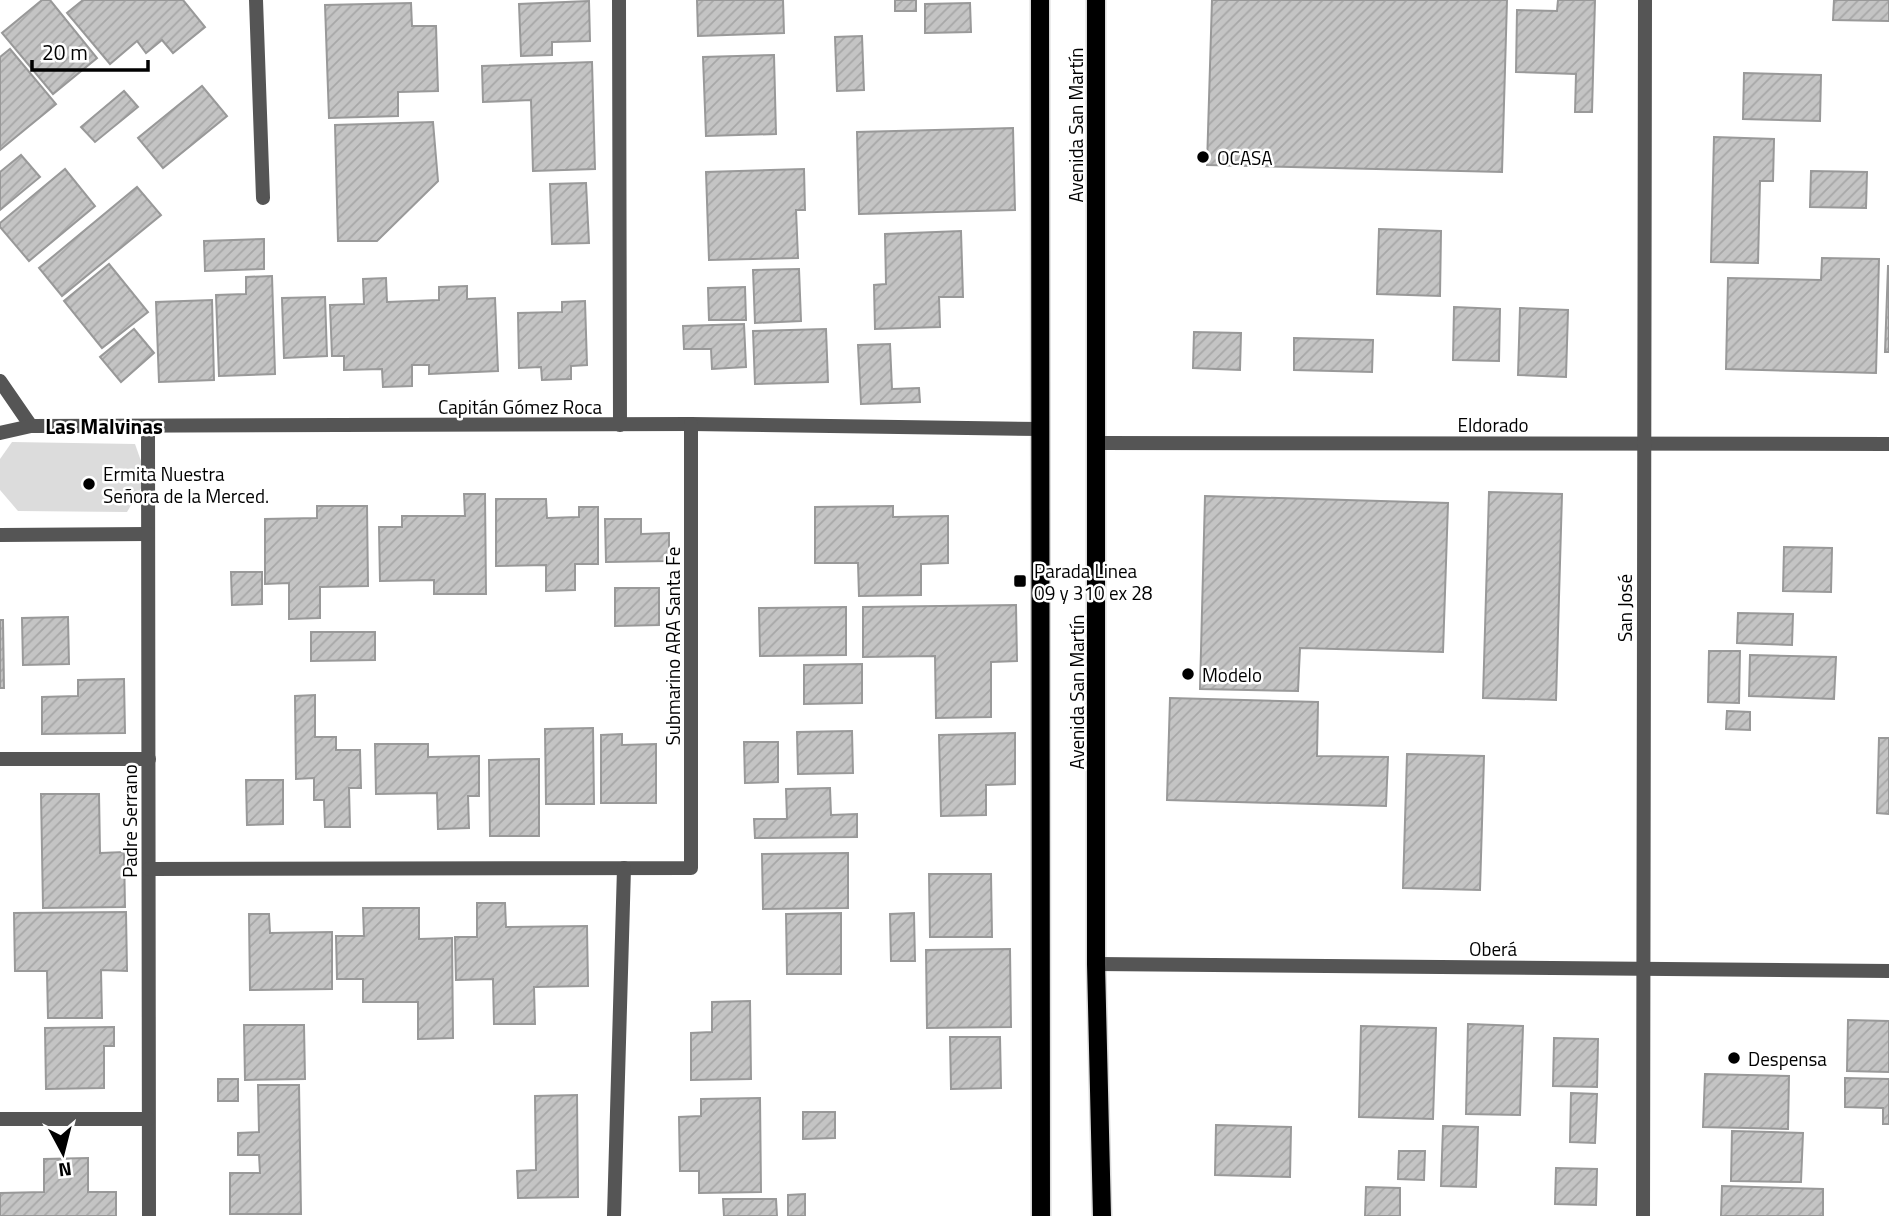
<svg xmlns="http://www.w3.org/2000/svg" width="1889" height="1216" font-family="'Titillium Web',sans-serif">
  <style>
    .green { fill: #dcdcdc }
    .building { fill: url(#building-hatch); stroke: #999; stroke-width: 2 }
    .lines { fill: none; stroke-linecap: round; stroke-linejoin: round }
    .primary-casing { stroke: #dbdbdb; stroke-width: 21 }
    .minor { stroke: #555; stroke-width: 14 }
    .primary { stroke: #000; stroke-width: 18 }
    .poi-dot { fill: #000; stroke: #fff; stroke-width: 2.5 }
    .labels { text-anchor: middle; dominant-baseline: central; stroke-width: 5; stroke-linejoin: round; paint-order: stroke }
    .street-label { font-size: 19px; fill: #000; stroke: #fff }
    .poi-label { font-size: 19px; fill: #000; stroke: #fff; text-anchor: start }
    .neighbourhood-label { font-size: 21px; font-weight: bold; fill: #000; stroke: #fff }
  </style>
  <defs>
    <pattern id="building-hatch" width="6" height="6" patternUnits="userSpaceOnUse" patternTransform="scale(1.75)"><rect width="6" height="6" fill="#c4c4c4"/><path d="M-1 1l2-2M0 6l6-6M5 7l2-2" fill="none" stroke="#a7a7a7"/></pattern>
  </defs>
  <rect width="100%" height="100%" fill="#fff"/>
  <!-- green -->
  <path class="green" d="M12 442 135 444 147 478 127 512 18 511 0 490V459Z"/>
  <!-- building -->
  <g class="building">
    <path d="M42 0H50L97 58 53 94 2 33Z"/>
    <path d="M83 0H183L205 27 173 53 162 40 146 53 137 41 110 64 67 13Z"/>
    <path d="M697 0H783L784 33 698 36Z"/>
    <rect x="895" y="0" width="21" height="11"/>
    <path d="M1212 0H1507L1502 172 1207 165Z"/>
    <path d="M1558 0H1595L1592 112H1575L1576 74 1516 72 1517 10 1557 11Z"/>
    <path d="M1834 0H1889V21L1833 20Z"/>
    <path d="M589 1 590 41 552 42V55L521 56 519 4Z"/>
    <path d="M411 3 412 26H436L438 91 398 92V116L329 118 325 5Z"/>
    <path d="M970 3 971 32 925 33V4Z"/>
    <path d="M862 36 864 90 837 91 835 37Z"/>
    <path d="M10 49 56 104 0 150V57Z"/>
    <path d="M774 55 776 134 706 136 703 57Z"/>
    <path d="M592 62 595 169 533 171 531 100 483 102 482 66Z"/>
    <path d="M1744 73 1821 75 1820 121 1743 119Z"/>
    <path d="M202 86 227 116 163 168 138 138Z"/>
    <path d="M124 91 138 107 95 142 81 127Z"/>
    <path d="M433 122 438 181 377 241H338L335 125Z"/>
    <path d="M1013 128 1015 210 859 214 857 132Z"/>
    <path d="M1714 137 1774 139 1773 181H1760L1758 263 1711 262Z"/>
    <path d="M21 155 40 177 0 210V172Z"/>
    <path d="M65 169 95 206 29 261 0 227V223Z"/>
    <path d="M804 169 805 210H796L798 258 709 260 706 172Z"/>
    <path d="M1811 171 1867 172 1866 208 1810 207Z"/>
    <path d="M586 183 589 243 552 244 550 184Z"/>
    <path d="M137 187 161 215 62 296 39 268Z"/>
    <path d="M1379 229 1441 231 1440 296 1377 294Z"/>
    <path d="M961 231 963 297H939L940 327 875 329 874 285 886 284 885 234Z"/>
    <path d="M264 239V269L205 271 204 241Z"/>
    <path d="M1822 258 1879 259 1876 373 1726 369 1728 278 1821 280Z"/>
    <path d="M109 264 148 312 102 348 64 301Z"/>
    <path d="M1888 266H1889V352H1885Z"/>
    <path d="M799 269 801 321 755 323 753 270Z"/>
    <path d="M272 276 275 374 219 376 216 295 246 294V277Z"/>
    <path d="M386 278 387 302 439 300V287L467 286V299L495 298 498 371 429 374V365H412V386L383 387 382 369 344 370V356H332L330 305 364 304 363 279Z"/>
    <path d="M745 287 746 320H709L708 288Z"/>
    <path d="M325 297 327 356 284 358 282 298Z"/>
    <path d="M212 300 214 380 159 382 156 302Z"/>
    <path d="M585 301 587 365 571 366V379L542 380 541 367 519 368 518 313 562 312V302Z"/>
    <path d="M1454 307 1500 309 1499 361 1453 360Z"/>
    <path d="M1520 308 1568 310 1566 377 1518 375Z"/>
    <path d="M744 324 746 367 712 369 711 349H684L683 326Z"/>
    <path d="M134 329 154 353 121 382 100 357Z"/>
    <path d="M826 329 828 382 755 384 753 331Z"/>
    <path d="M1194 332 1241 333 1240 370 1193 368Z"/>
    <path d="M1294 338 1373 340 1372 372 1294 370Z"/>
    <path d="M890 344 892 389 919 388 920 402 861 404 858 345Z"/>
    <path d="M1489 492 1562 494 1556 700 1483 698Z"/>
    <path d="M464 494H485L486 594H434V580L380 581 379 527H402V516H465Z"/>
    <path d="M1205 496 1448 503 1443 652 1300 648 1298 691 1200 689Z"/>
    <path d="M496 499H546L547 518 579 517V507H598V564H575V590L546 591V565L496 566Z"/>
    <path d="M317 506H367L368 586 320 587V618L289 619V583L265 584V519L317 518Z"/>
    <path d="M893 506V517L948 516V563L921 564V595L859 596 858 563H815V507Z"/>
    <path d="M605 519H641V534L669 533V561L606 562Z"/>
    <path d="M1784 547 1832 548 1831 592 1783 591Z"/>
    <path d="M231 572H262V604L232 605Z"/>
    <path d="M615 588H659V625L615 626Z"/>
    <path d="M1016 605 1017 661 991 662V717L936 718 935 656 863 657V607Z"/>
    <path d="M846 607V655L760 656 759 608Z"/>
    <path d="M1738 613 1793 614 1792 645 1737 643Z"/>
    <path d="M68 617 69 664 23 665 22 618Z"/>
    <path d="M0 620H3L4 688H0Z"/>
    <path d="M311 632H375V660L311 661Z"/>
    <path d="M1709 651H1740L1739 703 1708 702Z"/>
    <path d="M1750 655 1836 657 1834 699 1749 696Z"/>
    <path d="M862 664V703L804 704V665Z"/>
    <path d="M124 679 125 733 42 734V697L78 696V680Z"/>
    <path d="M315 695V737H336V750H360L361 788H349L350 827H325L324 800H314V778L296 779 295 696Z"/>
    <path d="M1170 698 1318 702 1317 756 1388 757 1386 806 1167 800Z"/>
    <path d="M1727 711 1750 712V730L1726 729Z"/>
    <path d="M593 728 594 804H546L545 729Z"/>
    <path d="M852 731 853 773 798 774 797 732Z"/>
    <path d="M1015 733V784L986 785V815L941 816 939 735Z"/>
    <path d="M622 734V745L656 744V803H601V735Z"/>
    <path d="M1879 738H1889V814L1877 813Z"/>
    <path d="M744 742H778V782L745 783Z"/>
    <path d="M375 744H428V757L479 756V796H468L469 828 438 829 437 793 376 794Z"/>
    <path d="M1407 754 1484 756 1480 890 1403 888Z"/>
    <path d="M539 759V836H490L489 760Z"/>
    <path d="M246 780H283V824L247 825Z"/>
    <path d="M830 788 831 815 857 814V837L755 838 754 819H787L786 789Z"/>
    <path d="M41 794H99L100 853 124 852 125 907 43 908Z"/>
    <path d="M848 853V908L763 909 762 854Z"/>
    <path d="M929 874H991L992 937H930Z"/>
    <path d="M477 903H505L506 927 587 926 588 986 534 987 535 1024H494L493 979 456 980 455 937H477Z"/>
    <path d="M363 908H419V939L452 938 453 1038 418 1039V1002H363V979H337L336 936H364Z"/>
    <path d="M126 912 127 971 101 970 102 1018H48L47 971H15L14 913Z"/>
    <path d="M841 913V974H787L786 914Z"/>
    <path d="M914 913 915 961H891L890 914Z"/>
    <path d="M249 914H269L270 933 332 932V989L250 990Z"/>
    <path d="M1010 949 1011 1027 927 1028 926 950Z"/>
    <path d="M750 1001 751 1079 691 1080V1033L712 1032V1002Z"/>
    <path d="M1848 1020 1889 1021V1072L1847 1071Z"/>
    <path d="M1468 1024 1523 1026 1520 1115 1466 1114Z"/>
    <path d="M244 1025H304L305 1079 245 1080Z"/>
    <path d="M1361 1026 1436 1028 1433 1119 1359 1117Z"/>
    <path d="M114 1027V1046H104V1088L46 1089 45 1028Z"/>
    <path d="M950 1037H1000L1001 1088 951 1089Z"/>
    <path d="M1554 1038 1598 1039 1597 1087 1553 1086Z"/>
    <path d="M1705 1074 1789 1076 1788 1129 1703 1127Z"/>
    <path d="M1845 1078 1889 1079V1124H1883V1108L1845 1107Z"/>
    <rect x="218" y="1079" width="20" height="22"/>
    <path d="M258 1085H299L301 1214H230V1173H260L259 1155H238V1133L259 1132Z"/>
    <path d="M1571 1093 1597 1094 1595 1143 1570 1142Z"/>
    <path d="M577 1095 578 1197 518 1198 517 1171 536 1170 535 1096Z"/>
    <path d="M760 1098 761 1192 699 1193V1171H680L679 1117 701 1116V1099Z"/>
    <path d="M803 1112H835V1138L803 1139Z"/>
    <path d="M1216 1125 1291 1127 1290 1177 1215 1175Z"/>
    <path d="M1443 1126 1478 1127 1476 1187 1441 1186Z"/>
    <path d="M1732 1131 1803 1133 1801 1182 1731 1181Z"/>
    <path d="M1399 1151H1425L1424 1180 1398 1179Z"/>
    <path d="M88 1158V1192H116V1216H0V1193L44 1192V1159Z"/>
    <path d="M1556 1168 1597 1169 1596 1205 1555 1204Z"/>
    <path d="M1722 1186 1823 1189V1216H1721Z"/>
    <path d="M1366 1187 1400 1188V1216H1365Z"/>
    <path d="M805 1194V1216H788V1195Z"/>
    <path d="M723 1199H776L777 1216H724Z"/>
  </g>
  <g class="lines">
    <!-- primary casing -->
    <g class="primary-casing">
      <g id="primary">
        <path d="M1040 0 1041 1216"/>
        <path d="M1096 0V964L1102 1216"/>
      </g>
    </g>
    <!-- minor -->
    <g class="minor">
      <path d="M256 0 263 198"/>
      <path d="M619 0 620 425"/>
      <path d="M0 381 31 426"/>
      <path d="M148 426 149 1216"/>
      <path d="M0 433 31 426 691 424 1041 429"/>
      <path d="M1097 443 1889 444"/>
      <path d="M0 535 148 534"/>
      <path d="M0 759H149"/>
      <path d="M149 869 691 868V424"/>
      <path d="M1096 964 1889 971"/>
      <path d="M0 1119H148"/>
      <path d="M614 1216 624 868"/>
      <path d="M1643 1216 1645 0"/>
    </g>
    <!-- primary -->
    <use href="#primary" class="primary"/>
  </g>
  <!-- markers -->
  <g class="poi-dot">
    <circle cx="1203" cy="157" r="7"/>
    <circle cx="89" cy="484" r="7"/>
    <rect x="1013" y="574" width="14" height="14" rx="3.5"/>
    <circle cx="1188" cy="674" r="7"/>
    <circle cx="1734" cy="1058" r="7"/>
  </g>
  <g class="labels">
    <!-- street labels -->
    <g class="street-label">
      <text transform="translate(1075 125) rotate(-90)">Avenida San Martín</text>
      <text x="520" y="406">Capitán Gómez Roca</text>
      <text x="1493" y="424">Eldorado</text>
      <text transform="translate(1624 608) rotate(-90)">San José</text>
      <text transform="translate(672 646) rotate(-90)">Submarino ARA Santa Fe</text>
      <text transform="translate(1076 692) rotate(-90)">Avenida San Martín</text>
      <text transform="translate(129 821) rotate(-90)">Padre Serrano</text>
      <text x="1493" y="948">Oberá</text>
    </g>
    <!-- poi labels -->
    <g class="poi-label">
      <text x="1217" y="157">OCASA</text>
      <text x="103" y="473">Ermita Nuestra<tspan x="103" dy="22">Señora de la Merced.</tspan></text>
      <text x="1034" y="570">Parada Linea<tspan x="1034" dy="22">09 y 310 ex 28</tspan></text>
      <text x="1202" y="674">Modelo</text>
      <text x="1748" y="1058">Despensa</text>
    </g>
    <!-- neighbourhood labels -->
    <g class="neighbourhood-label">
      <text x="104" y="426">Las Malvinas</text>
    </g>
  </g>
  <!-- north arrow -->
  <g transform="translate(63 1153) rotate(173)" stroke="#ffffff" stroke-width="5" paint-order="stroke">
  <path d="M0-5L12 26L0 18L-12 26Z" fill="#000000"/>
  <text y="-10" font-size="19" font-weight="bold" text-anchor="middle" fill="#000000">N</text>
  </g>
  <!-- scale -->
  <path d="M32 60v10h116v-10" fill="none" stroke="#000000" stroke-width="3.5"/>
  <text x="42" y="60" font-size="21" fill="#000000" stroke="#ffffff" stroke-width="5" paint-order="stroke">20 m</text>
</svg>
